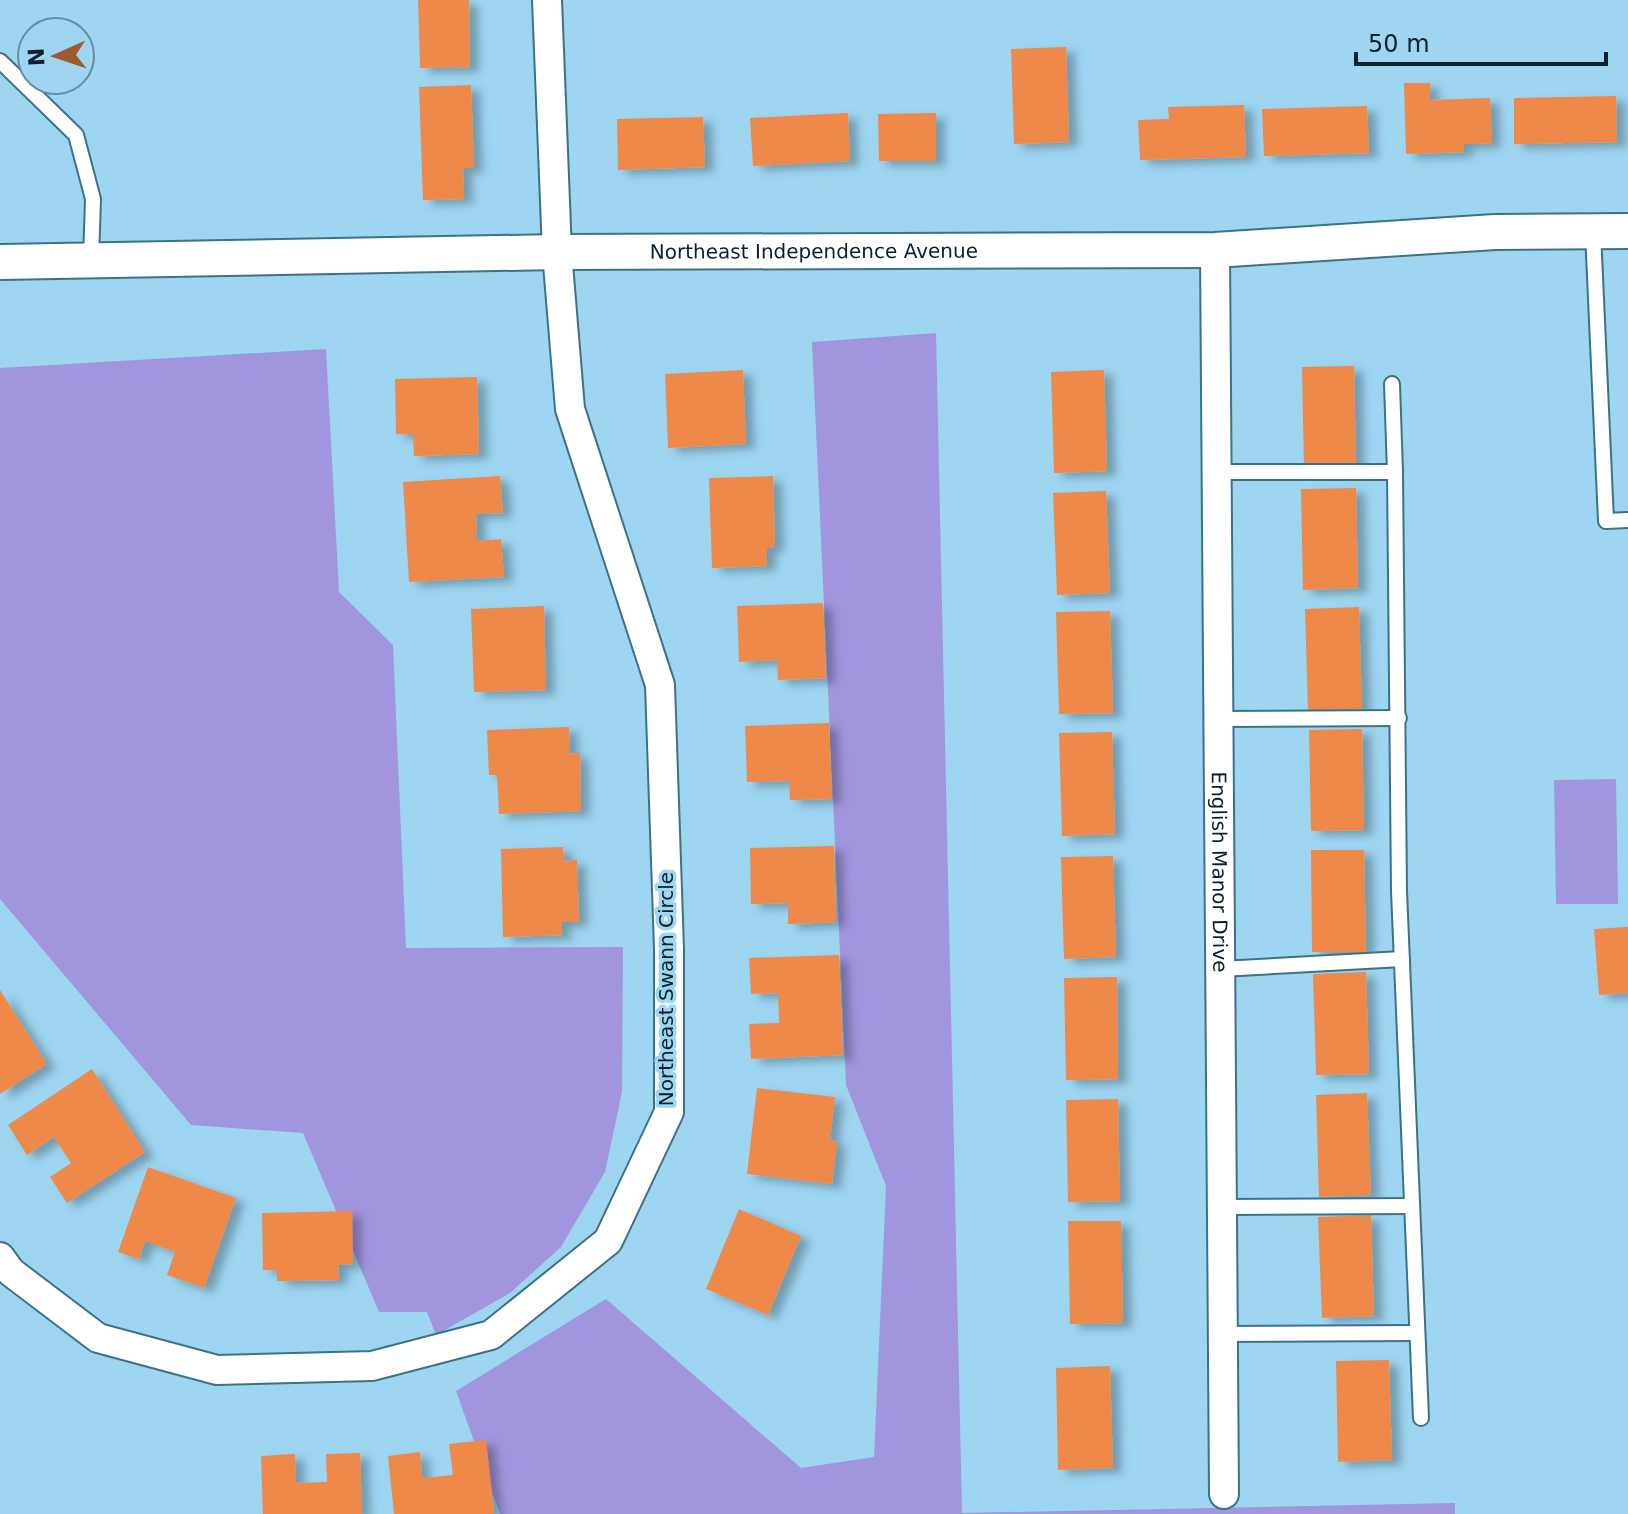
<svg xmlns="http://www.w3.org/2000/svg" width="1628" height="1514" font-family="'DejaVu Sans',sans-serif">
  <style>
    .green { fill: #a195de }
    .building { fill: #ef8949; filter: url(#shadow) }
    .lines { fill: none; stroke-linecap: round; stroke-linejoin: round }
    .service-casing { stroke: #3c718a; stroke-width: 18 }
    .minor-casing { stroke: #3c718a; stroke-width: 32 }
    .tertiary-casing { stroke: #3c718a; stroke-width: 38 }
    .service { stroke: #fff; stroke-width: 14 }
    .minor { stroke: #fff; stroke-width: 28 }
    .tertiary { stroke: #fff; stroke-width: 34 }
    .labels { text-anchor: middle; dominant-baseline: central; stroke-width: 7; stroke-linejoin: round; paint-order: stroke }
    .street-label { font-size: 20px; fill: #0a212b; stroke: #9ed5f1 }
  </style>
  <defs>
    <filter id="shadow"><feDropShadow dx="9" dy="5" stdDeviation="4" flood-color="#0004"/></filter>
  </defs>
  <rect width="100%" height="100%" fill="#9ed5f1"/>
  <!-- green -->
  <g class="green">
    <path d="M936 333 962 1513 1455 1503V1514H500L456 1391 606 1299 801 1468 874 1457 886 1186 846 1085 812 342Z"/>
    <path d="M326 349 339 592 393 645 406 948 623 947 622 1092 605 1172 561 1247 510 1293 436 1335 427 1312H379L303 1133 191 1125 0 899V368Z"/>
    <path d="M1616 779 1618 904H1556L1554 780Z"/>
  </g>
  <!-- building -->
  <g class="building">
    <path d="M418 0H469L470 67 420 68Z"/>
    <path d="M1066 47 1069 142 1014 144 1011 49Z"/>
    <path d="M1404 83H1430V100L1490 98 1492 143 1464 144V152L1406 154Z"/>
    <path d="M471 85 474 168H463L464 199 423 200 419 87Z"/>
    <path d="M1616 96 1617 142 1514 144V98Z"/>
    <path d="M1244 105 1246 157 1140 160 1138 120 1169 119 1168 107Z"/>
    <path d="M1367 106 1369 153 1264 156 1262 109Z"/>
    <path d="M848 113 850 161 753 166 750 118Z"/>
    <path d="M936 113V161H879L878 114Z"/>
    <path d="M703 117 705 167 618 170 617 119Z"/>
    <path d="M1354 366 1356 468 1304 469 1302 367Z"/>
    <path d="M743 370 746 444 668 448 665 374Z"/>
    <path d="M1104 370 1107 471 1054 473 1051 372Z"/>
    <path d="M477 377 479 454 414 456 413 434H396L395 379Z"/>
    <path d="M500 476 503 513 476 514 477 541 501 539 504 577 409 582 403 482Z"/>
    <path d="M773 476 775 547 767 548V566L712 568 709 478Z"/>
    <path d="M1356 488 1358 588 1303 590 1301 489Z"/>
    <path d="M1106 491 1110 593 1057 595 1053 493Z"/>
    <path d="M823 603 826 678 778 680 777 660 739 662 737 606Z"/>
    <path d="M544 606 546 690 474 692 471 609Z"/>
    <path d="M1359 607 1362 709 1308 711 1305 609Z"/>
    <path d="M1110 611 1113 713 1059 714 1056 612Z"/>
    <path d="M829 723 832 799 790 800 789 781 747 782 745 726Z"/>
    <path d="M569 727 570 754 580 753 581 811 499 814 497 775H489L487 730Z"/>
    <path d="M1362 729 1364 830 1311 831 1309 730Z"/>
    <path d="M1112 732 1115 834 1062 836 1059 733Z"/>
    <path d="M834 846 836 922 788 924V903L751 904 750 848Z"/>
    <path d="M563 847 564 861 577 860 579 922H562V935L503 937 501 849Z"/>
    <path d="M1311 850H1364L1366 952H1312Z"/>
    <path d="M1113 856 1116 957 1064 959 1061 857Z"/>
    <path d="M1628 927V993L1599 995 1594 929Z"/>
    <path d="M839 955 843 1055 751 1059 749 1024 779 1023 778 993 751 994 749 958Z"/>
    <path d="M1366 972 1369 1074 1316 1075 1313 974Z"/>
    <path d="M1117 977 1118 1079 1066 1080 1064 978Z"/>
    <path d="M0 990 47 1064 0 1094Z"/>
    <path d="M92 1069 145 1152 67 1203 50 1177 71 1163 54 1137 27 1155 8 1125Z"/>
    <path d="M757 1088 835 1097 830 1140 837 1141 832 1184 747 1174Z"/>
    <path d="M1367 1093 1371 1195 1319 1197 1316 1095Z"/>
    <path d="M1118 1099 1120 1201 1068 1202 1066 1100Z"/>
    <path d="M148 1167 236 1198 204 1288 167 1275 175 1252 145 1241 139 1259 118 1252Z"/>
    <path d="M739 1209 801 1236 768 1315 706 1289Z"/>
    <path d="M352 1211 353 1264 338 1265 339 1280 277 1281V1270H263L262 1213Z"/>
    <path d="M1371 1215 1374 1316 1322 1318 1318 1217Z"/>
    <path d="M1068 1221H1121L1123 1323 1070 1324Z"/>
    <path d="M1389 1360 1392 1460 1338 1462 1336 1361Z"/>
    <path d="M1110 1366 1113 1468 1058 1470 1056 1368Z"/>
    <path d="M486 1440 494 1514H394L388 1456 420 1452 422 1478 453 1475 449 1444Z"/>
    <path d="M360 1453 362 1514H263L261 1456 295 1454 296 1483 327 1482 326 1454Z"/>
  </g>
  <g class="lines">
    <!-- service casing -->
    <g class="service-casing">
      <g id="service">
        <path d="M0 61 76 135 93 199 91 260"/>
        <path d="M1593 232 1606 521 1628 520"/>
        <path d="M1392 384 1395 472"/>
        <path d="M1217 472H1395L1399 891 1421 1418"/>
        <path d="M1219 719 1399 718"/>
        <path d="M1220 969 1402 959"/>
        <path d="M1222 1207 1412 1206"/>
        <path d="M1223 1334 1417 1333"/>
      </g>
    </g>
    <!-- minor casing -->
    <g class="minor-casing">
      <g id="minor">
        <path id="s1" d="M1215 250 1224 1494"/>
        <path d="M0 1257 11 1272 98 1338 217 1370 372 1366 491 1335 608 1241 669 1112V949L660 685 570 409 557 252 547 0"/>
      </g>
    </g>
    <!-- tertiary casing -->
    <g class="tertiary-casing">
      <g id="tertiary">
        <path id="s2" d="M0 262 557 252 1215 250 1495 232 1628 231"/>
      </g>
    </g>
    <!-- service -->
    <use href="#service" class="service"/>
    <!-- minor -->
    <use href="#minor" class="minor"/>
    <!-- tertiary -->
    <use href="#tertiary" class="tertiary"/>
  </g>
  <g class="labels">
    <!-- street labels -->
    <g class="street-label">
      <text stroke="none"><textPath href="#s2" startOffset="814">Northeast Independence Avenue</textPath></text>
      <text stroke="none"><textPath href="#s1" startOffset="622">English Manor Drive</textPath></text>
      <text transform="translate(666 989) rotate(-90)">Northeast Swann Circle</text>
    </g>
  </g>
  <!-- north arrow -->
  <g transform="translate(56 56) rotate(267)"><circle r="38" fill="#9ed5f1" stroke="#638da2" stroke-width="2"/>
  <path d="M0-6L14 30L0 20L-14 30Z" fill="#9f5a2f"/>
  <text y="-12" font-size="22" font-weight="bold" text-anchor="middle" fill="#0a212b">N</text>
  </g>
  <!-- scale -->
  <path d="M1356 52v12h250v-12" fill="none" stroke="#0a212b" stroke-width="4"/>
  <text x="1368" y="52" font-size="24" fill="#0a212b" stroke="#9ed5f1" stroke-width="6" paint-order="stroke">50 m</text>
</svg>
